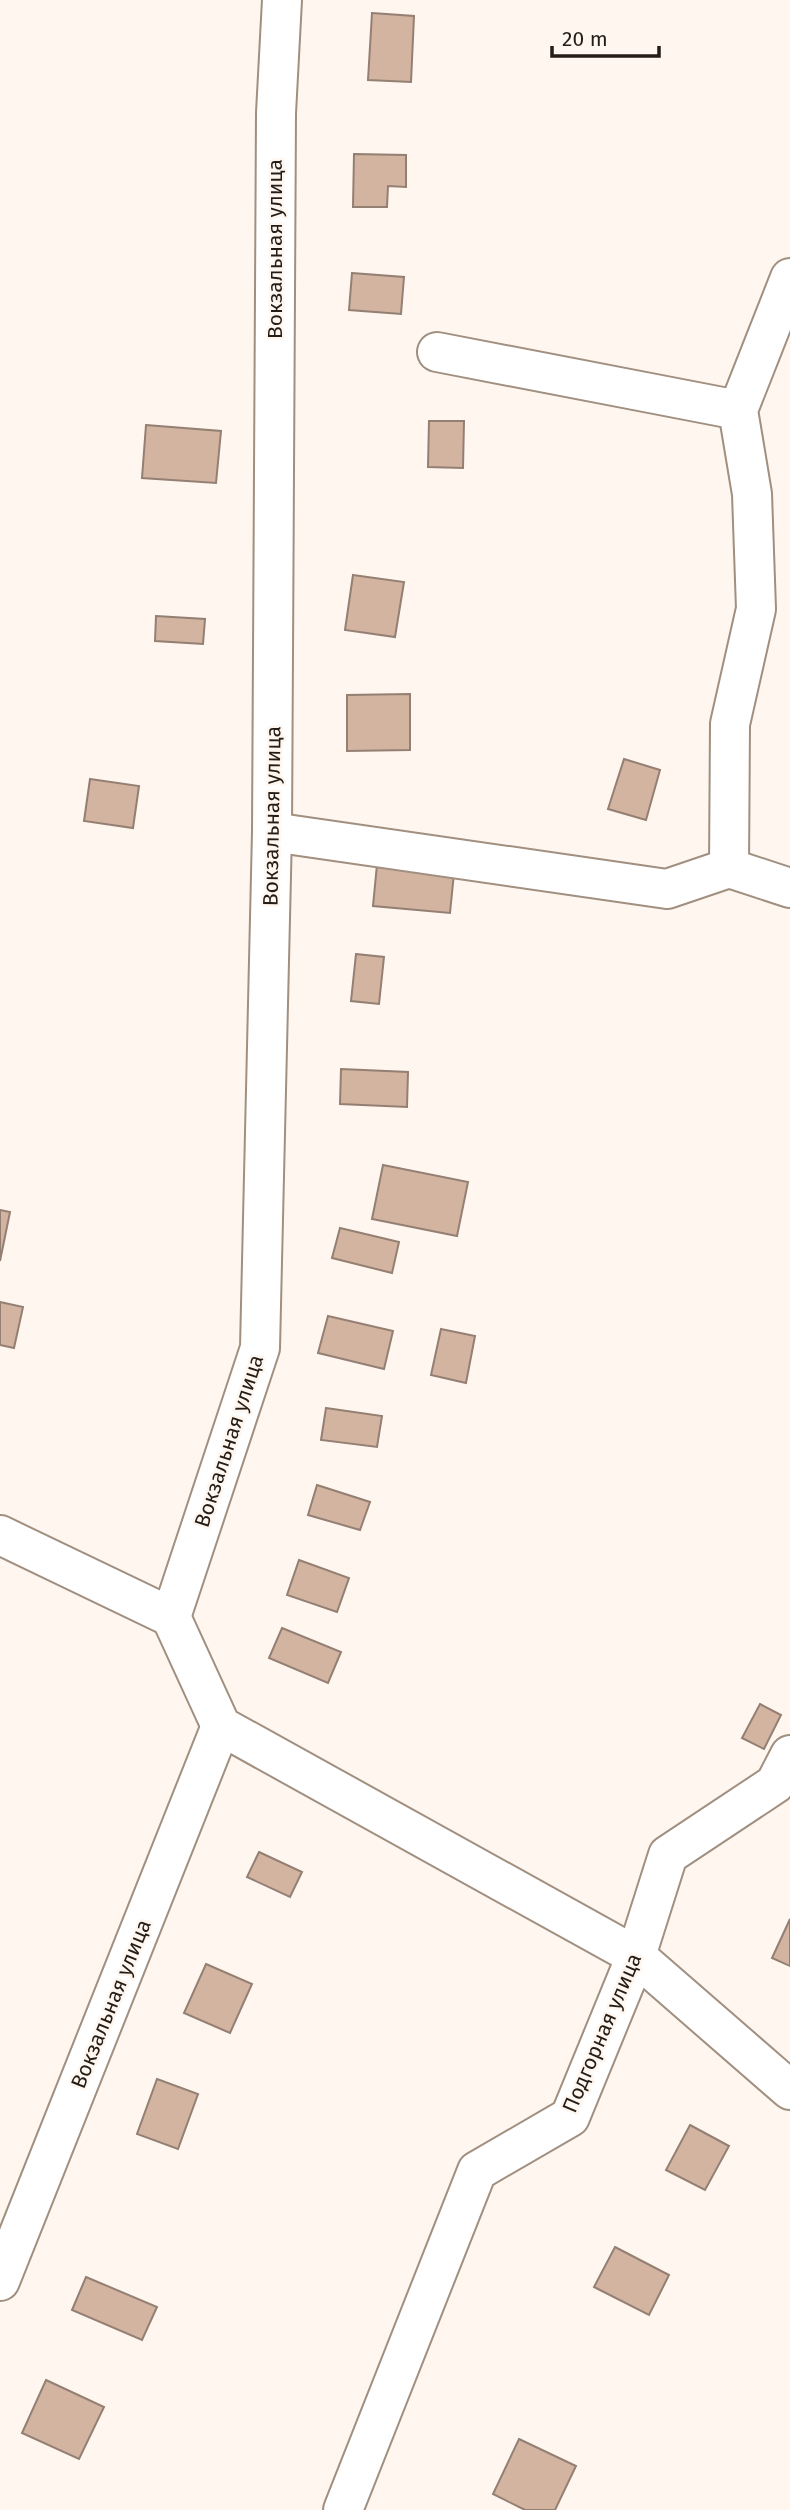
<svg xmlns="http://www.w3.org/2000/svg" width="790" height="2510" font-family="'Fira Sans',sans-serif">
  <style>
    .building { fill: #d3b4a1; stroke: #947f73; stroke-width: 2 }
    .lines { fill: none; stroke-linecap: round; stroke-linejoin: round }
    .minor-casing { stroke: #a18f80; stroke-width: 42 }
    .minor { stroke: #fff; stroke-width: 38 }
    .labels { text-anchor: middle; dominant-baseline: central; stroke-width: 5; stroke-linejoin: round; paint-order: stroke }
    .street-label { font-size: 21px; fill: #241d17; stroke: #fef6ef }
  </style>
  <rect width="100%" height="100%" fill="#fef6ef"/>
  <!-- building -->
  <g class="building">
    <path d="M372 13 414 16 411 82 368 80Z"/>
    <path d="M354 154 406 155V187L388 186 387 207H353Z"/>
    <path d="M352 273 404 277 401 314 349 310Z"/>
    <path d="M429 421H464L463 468 428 467Z"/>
    <path d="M146 425 221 431 216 483 142 478Z"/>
    <path d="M353 575 404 582 395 637 345 630Z"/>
    <path d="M156 616 205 619 203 644 155 641Z"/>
    <path d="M410 694V750L347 751V695Z"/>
    <path d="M624 759 660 770 646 820 608 809Z"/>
    <path d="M90 779 139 786 133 828 84 821Z"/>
    <path d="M378 854 455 863 450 913 373 906Z"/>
    <path d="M356 954 384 957 379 1004 351 1001Z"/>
    <path d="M341 1069 408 1072 407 1107 340 1104Z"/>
    <path d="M383 1165 468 1182 457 1236 372 1219Z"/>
    <path d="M0 1210 10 1212 0 1261Z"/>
    <path d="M340 1228 399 1242 392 1273 332 1258Z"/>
    <path d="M0 1302 23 1307 14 1348 0 1345Z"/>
    <path d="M328 1316 393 1331 384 1369 318 1353Z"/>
    <path d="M441 1329 475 1336 466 1383 431 1375Z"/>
    <path d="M326 1408 382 1416 377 1447 321 1440Z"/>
    <path d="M317 1485 370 1502 360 1530 308 1515Z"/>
    <path d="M299 1560 349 1578 337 1612 287 1595Z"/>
    <path d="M282 1628 341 1652 328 1683 269 1658Z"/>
    <path d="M760 1704 781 1715 764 1749 742 1738Z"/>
    <path d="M259 1852 302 1872 290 1897 247 1877Z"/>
    <path d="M790 1919V1966L772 1958Z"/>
    <path d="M206 1964 252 1984 230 2033 184 2013Z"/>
    <path d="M157 2079 198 2094 178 2149 137 2134Z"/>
    <path d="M690 2125 729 2146 705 2190 666 2170Z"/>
    <path d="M615 2247 669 2275 649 2315 594 2287Z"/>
    <path d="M86 2277 157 2307 142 2340 72 2310Z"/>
    <path d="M46 2380 104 2407 79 2459 22 2433Z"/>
    <path d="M519 2439 576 2466 555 2510H525L493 2494Z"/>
  </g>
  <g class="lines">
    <!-- minor casing -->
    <g class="minor-casing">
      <g id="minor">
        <path d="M437 352 738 410"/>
        <path d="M272 832 667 889 729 868 790 888"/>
        <path d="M729 868 730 724 756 609 752 494 738 410 790 278"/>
        <path d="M0 1535 171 1617 221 1726 636 1956 790 2090"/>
        <path d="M171 1617 260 1348 272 832 276 113 282 0"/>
        <path d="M0 2281 221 1726"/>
        <path d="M343 2510 477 2171 570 2117 636 1956 668 1855 775 1784 790 1755"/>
      </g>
    </g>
    <!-- minor -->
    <use href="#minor" class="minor"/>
  </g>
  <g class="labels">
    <!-- street labels -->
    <g class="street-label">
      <text transform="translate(275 249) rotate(-90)">Вокзальная улица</text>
      <text transform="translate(272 816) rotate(-89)">Вокзальная улица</text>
      <text transform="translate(229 1441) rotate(-72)">Вокзальная улица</text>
      <text transform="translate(111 2004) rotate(-68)">Вокзальная улица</text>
      <text transform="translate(602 2033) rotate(-67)">Подгорная улица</text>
    </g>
  </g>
  <!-- scale -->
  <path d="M552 46v10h107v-10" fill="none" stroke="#241d17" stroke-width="3.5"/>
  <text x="562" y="46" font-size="21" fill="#241d17" stroke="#fef6ef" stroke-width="5" paint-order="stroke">20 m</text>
</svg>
